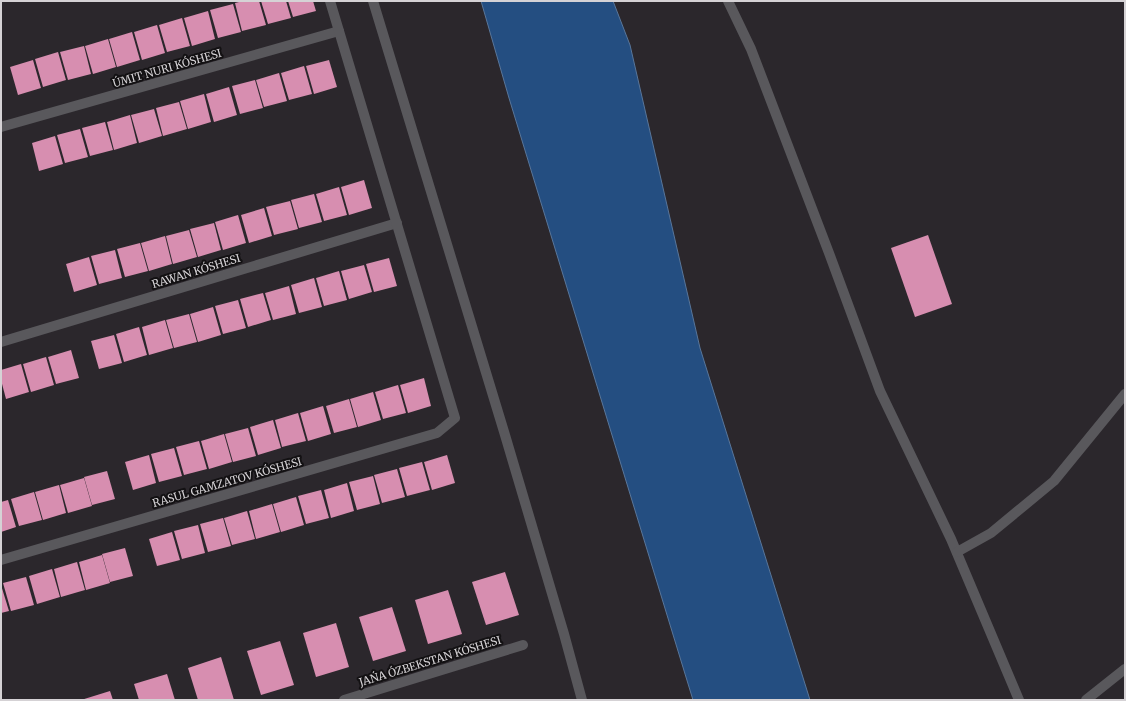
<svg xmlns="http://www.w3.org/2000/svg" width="1126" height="701" font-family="Merriweather,serif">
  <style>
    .water { fill: #244e81; stroke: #59769a }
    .building { fill: #d78eb0 }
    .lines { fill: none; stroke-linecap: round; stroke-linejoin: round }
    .minor { stroke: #59585c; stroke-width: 10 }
    .labels { text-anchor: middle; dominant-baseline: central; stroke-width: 4; stroke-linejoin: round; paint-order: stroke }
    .street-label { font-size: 11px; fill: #d5d2d5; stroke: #131113 }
  </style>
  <rect width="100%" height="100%" fill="#2b272c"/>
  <!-- water -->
  <path class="water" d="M481 1H613L630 45 700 348 810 700H693L509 98Z"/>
  <!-- building -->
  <g class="building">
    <path d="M243 1H259L266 25 242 31 235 3Z"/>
    <path d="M261 1H286L291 18 268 24Z"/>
    <path d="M288 1H313L316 11 293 17Z"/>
    <path d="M233 4 241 32 218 38 210 10Z"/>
    <path d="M208 11 215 39 192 46 184 18Z"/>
    <path d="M182 18 190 46 167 52 159 25Z"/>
    <path d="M157 25 165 53 142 60 134 32Z"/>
    <path d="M132 32 140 60 117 67 109 39Z"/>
    <path d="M108 39 116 67 93 74 85 46Z"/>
    <path d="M84 46 91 74 68 80 60 52Z"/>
    <path d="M58 52 66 80 43 87 35 59Z"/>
    <path d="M33 60 41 88 18 95 10 67Z"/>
    <path d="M329 60 337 87 314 94 306 66Z"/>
    <path d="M304 66 312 94 289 100 281 73Z"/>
    <path d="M279 73 287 101 264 107 256 80Z"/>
    <path d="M255 80 263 108 240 114 232 86Z"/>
    <path d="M229 87 237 115 214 122 206 94Z"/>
    <path d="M204 94 211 122 188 129 180 101Z"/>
    <path d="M179 102 187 129 163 136 156 108Z"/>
    <path d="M154 109 162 136 139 143 131 115Z"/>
    <path d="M130 115 137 143 114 150 107 122Z"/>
    <path d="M105 122 113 150 90 156 82 128Z"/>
    <path d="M80 129 88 157 65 163 57 135Z"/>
    <path d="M55 136 63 164 39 171 32 143Z"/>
    <path d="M364 180 372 208 349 215 341 187Z"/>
    <path d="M339 187 347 215 324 221 316 194Z"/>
    <path d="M314 194 322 222 299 228 291 200Z"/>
    <path d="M290 201 298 229 274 235 266 207Z"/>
    <path d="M264 208 272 236 249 243 241 215Z"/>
    <path d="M238 215 246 243 223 250 215 222Z"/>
    <path d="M214 223 221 250 198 257 190 229Z"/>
    <path d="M189 230 197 257 173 264 166 236Z"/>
    <path d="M928 235 952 304 915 317 891 248Z"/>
    <path d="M165 236 172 264 149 271 141 243Z"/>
    <path d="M140 243 148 271 125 277 117 249Z"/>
    <path d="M115 250 122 278 99 284 91 256Z"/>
    <path d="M89 257 97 285 74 292 66 264Z"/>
    <path d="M389 258 397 286 374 292 366 264Z"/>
    <path d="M364 265 372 292 349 299 341 271Z"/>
    <path d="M339 271 347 300 324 306 316 278Z"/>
    <path d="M314 278 322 307 299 313 291 285Z"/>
    <path d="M289 286 296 314 273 320 265 293Z"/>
    <path d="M263 293 271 320 248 327 240 299Z"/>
    <path d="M238 300 246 328 223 334 215 306Z"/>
    <path d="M213 307 221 335 198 342 190 314Z"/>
    <path d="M189 314 197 342 174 348 166 320Z"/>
    <path d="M165 320 173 348 149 355 142 327Z"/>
    <path d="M139 327 147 355 124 362 116 334Z"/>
    <path d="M114 335 122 363 99 369 91 341Z"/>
    <path d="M71 350 79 378 56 384 48 357Z"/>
    <path d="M46 357 54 385 31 392 23 364Z"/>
    <path d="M21 364 29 392 6 399 1 380V370Z"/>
    <path d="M424 378 431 406 408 413 400 385Z"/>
    <path d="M398 385 406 413 383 419 375 392Z"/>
    <path d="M373 392 381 420 358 427 350 399Z"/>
    <path d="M349 399 357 427 334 433 326 406Z"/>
    <path d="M323 406 331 434 308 441 300 413Z"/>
    <path d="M298 413 306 441 282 447 275 420Z"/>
    <path d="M273 420 281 448 258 455 250 427Z"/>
    <path d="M248 428 256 456 233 462 225 434Z"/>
    <path d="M224 434 232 462 209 469 201 441Z"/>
    <path d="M199 441 207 469 184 475 176 447Z"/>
    <path d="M174 448 182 476 159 482 151 454Z"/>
    <path d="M149 455 156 483 133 490 125 462Z"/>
    <path d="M447 455 455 483 432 490 424 462Z"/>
    <path d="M422 462 430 490 407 496 399 468Z"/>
    <path d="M397 469 405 497 382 503 374 475Z"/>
    <path d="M107 471 115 499 92 505 84 477Z"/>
    <path d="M373 476 380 504 357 510 349 482Z"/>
    <path d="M84 478 92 506 68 513 60 485Z"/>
    <path d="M347 483 354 511 331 518 324 490Z"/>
    <path d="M59 485 66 513 43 520 35 492Z"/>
    <path d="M321 490 329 518 306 524 298 496Z"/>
    <path d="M34 492 42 520 19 526 11 499Z"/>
    <path d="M296 497 304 525 281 532 273 504Z"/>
    <path d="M8 500 16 527 1 532V502Z"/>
    <path d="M272 504 280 532 256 539 249 511Z"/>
    <path d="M247 511 255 539 232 545 224 518Z"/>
    <path d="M223 518 231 546 208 552 200 524Z"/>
    <path d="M198 525 205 553 182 559 174 531Z"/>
    <path d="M172 532 180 560 157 566 149 539Z"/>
    <path d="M125 548 133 576 110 582 102 554Z"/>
    <path d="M102 555 110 583 86 590 79 562Z"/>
    <path d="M77 562 85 590 61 597 54 569Z"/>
    <path d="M52 569 60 597 37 604 29 576Z"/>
    <path d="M505 572 519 615 486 625 472 582Z"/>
    <path d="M26 577 34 605 11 611 3 583Z"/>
    <path d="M1 585 9 611 1 613Z"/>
    <path d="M448 590 462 634 428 644 415 600Z"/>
    <path d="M392 607 406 651 373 661 359 617Z"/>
    <path d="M336 623 349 667 316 677 303 633Z"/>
    <path d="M280 641 294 685 261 695 247 651Z"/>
    <path d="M221 657 234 700H198L188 668Z"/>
    <path d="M167 674 175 700H139L134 684Z"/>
    <path d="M110 691 113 700H81Z"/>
  </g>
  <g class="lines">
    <!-- minor -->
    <g class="minor">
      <path d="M373 1 505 435 564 634 582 700"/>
      <path d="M728 1 751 49 829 253 880 391 951 539 1019 700"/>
      <path d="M1 127 339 31"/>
      <path d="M1 342 397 223"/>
      <path d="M957 552 991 533 1054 481 1125 394"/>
      <path d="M1 560 437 433 455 418 330 1"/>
      <path d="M344 700 523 645"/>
      <path d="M1086 700 1125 669"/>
    </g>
  </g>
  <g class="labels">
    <!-- street labels -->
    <g class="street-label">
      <text transform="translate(167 68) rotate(-16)">ÚMIT NURI KÓSHESI</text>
      <text transform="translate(196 271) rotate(-17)">RAWAN KÓSHESI</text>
      <text transform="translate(227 482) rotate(-16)">RASUL GAMZATOV KÓSHESI</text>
      <text transform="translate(430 661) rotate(-17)">JAŃA ÓZBEKSTAN KÓSHESI</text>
    </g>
  </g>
  <!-- border -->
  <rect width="1126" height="701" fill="none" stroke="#d5d2d5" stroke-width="4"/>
</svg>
